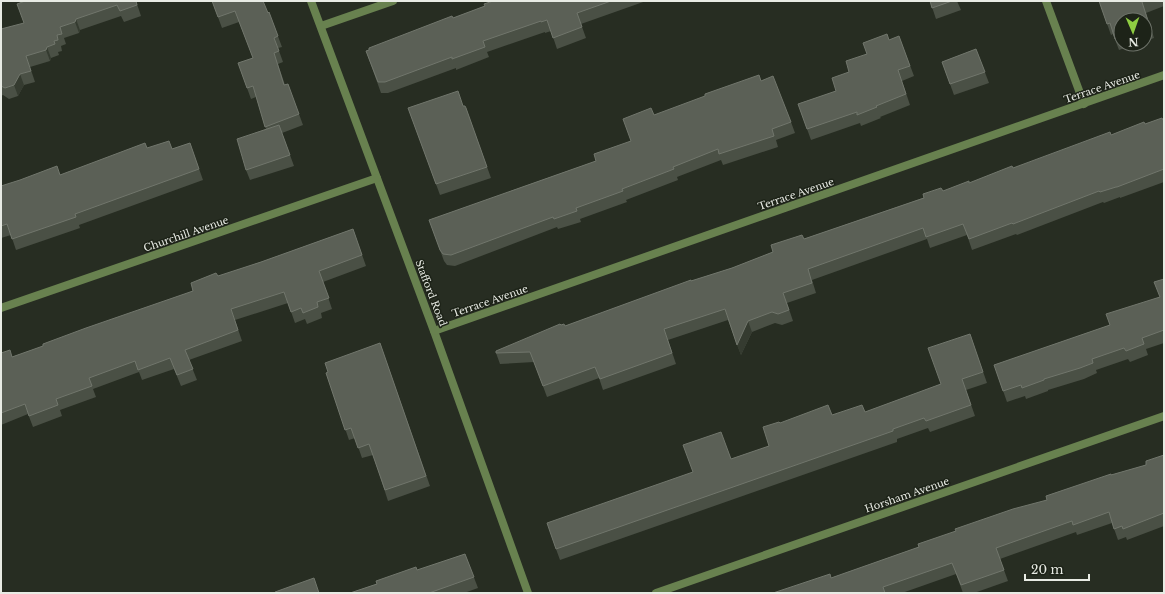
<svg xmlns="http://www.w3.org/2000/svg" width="1165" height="594" font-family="'Libre Baskerville',serif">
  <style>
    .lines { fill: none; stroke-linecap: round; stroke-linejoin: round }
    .minor { stroke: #68814f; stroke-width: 8 }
    .wall { fill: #4a5045 }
    .shaded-wall { fill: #353b30 }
    .building { fill: #5b6056; stroke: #71766c }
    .labels { text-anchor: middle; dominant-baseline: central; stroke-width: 3; stroke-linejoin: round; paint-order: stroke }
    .street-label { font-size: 10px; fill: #e8ebe4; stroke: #1d2318 }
  </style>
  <rect width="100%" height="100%" fill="#272d22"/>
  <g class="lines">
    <!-- minor -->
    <g class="minor">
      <path d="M311 1 434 331 528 593"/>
      <path d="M1046 1 1084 104"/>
      <path d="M321 26 393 1"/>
      <path d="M1 308 377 178"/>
      <path d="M434 331 1164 75"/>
      <path d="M656 593 1164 416"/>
    </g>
  </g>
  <!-- wall -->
  <g class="wall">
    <path d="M136 1 141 16 124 22 121 16 80 30 79 33 64 38 66 44 61 46 62 51 58 52 59 55 51 58 50 61 30 67 35 82 24 85 18 96 9 99 3 95 1 96V29Z"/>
    <path d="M212 1 268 13 269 12 282 47 278 48 283 62 278 64 285 85 288 84 303 125 282 133 294 166 250 180 246 170 266 129 256 97 251 99 238 63 253 58 239 22 222 28Z"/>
    <path d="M493 1H646L581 24 586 38 557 49 551 31 545 33V32L487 52 489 57 456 70V68L388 93H381L366 51 485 6Z"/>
    <path d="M930 1H957L961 10 936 19Z"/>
    <path d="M1099 1H1164V6L1146 13 1154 38 1145 41V20H1121V44H1136L1119 50 1113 34 1111 35Z"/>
    <path d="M899 36 914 76 902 81 910 105 880 117 881 118 861 126 860 123 811 140 798 104 836 91 849 72 867 54 889 40Z"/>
    <path d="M976 49 989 83 954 95 942 62Z"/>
    <path d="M761 81 791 122 795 133 776 140 778 147 723 165 721 160 677 177 678 180 626 200 627 202 580 219 581 222 558 229 557 227 455 266 447 265 444 261 429 220 596 161 631 141 654 115Z"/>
    <path d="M463 106 466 108 491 178 440 195 408 108Z"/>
    <path d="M1164 120V182L1120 198V197L1104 203 1103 202 1017 235 1016 234 972 250 967 235 930 248 927 239 812 280 816 293 787 303 793 321 782 325 775 323 752 332 741 355 728 320 668 340 676 364 603 390 599 378 547 397 534 362 500 364 496 353 561 325 565 326 691 281 732 268 773 252 804 239 943 191 969 183 1111 135 1145 124Z"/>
    <path d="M190 143 203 180 79 225 80 228 16 250 11 235 1 238V186L60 175 147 148 172 149Z"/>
    <path d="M353 229 366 266 323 282 332 309 321 313 322 318 307 324 305 319 295 323 288 303 235 320 242 341 189 360 197 380 181 386 174 369 142 380 139 372 93 389 96 397 60 410 62 416 33 427 28 414 1 425V353L12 357 43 346 193 291 218 276 261 262Z"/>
    <path d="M1164 279V343L1146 349 1148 355 1130 362 1128 359 1096 370 1097 373 1084 379 1048 390V391L1026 399 1025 396 1007 402 994 365 1110 325 1160 297Z"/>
    <path d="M970 334 987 383 966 390 975 416 930 432 928 428 897 439V442L560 560 556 549 731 459 769 446 780 423 832 415 865 412 941 384Z"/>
    <path d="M380 343 430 486 388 501 373 455 362 458 355 438 349 440 326 373Z"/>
    <path d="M1164 455V526L1127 540 1126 537 1118 540 1112 523 1077 535 1076 532 1000 559 1008 581 974 593H963L956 574 902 593H773L831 578 919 547 956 531 1047 500 1111 475 1146 465Z"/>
    <path d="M465 554 478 588 464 593H350Z"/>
  </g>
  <!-- shaded-wall -->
  <g class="shaded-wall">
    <path d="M76 19 80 30 79 33 75 22Z"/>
    <path d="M47 47 51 58 50 61 46 50Z"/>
    <path d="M20 74 24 85 18 96 14 85Z"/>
    <path d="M748 321 752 332 741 355 737 345Z"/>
  </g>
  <!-- building -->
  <g class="building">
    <path d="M25 1H136L137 5 120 11 117 5 76 19 75 22 60 27 62 34 57 35 58 40 54 41 55 44 47 47 46 50 26 56 31 71 20 74 14 85 5 88 1 86V29L24 23 17 4Z"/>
    <path d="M212 1H263L268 13 269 12 278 36 274 38 279 51 274 53 284 85 288 84 299 114 265 127 253 86 247 88 238 63 253 58 235 11 218 17Z"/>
    <path d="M493 1H611L577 13 582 27 553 38 547 20 541 22V21L483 41 485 47 452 59V57L385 82H378L366 51 369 50V48L452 16 453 18 485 6 484 4Z"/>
    <path d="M930 1H952L932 8Z"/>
    <path d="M1099 1H1145L1142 2 1150 27 1145 29V20H1121V37L1115 39 1110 23 1107 24Z"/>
    <path d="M887 34 889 40 899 36 910 66 898 70 906 94 876 106 877 107 857 115V112L807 129 798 104 836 91 832 78 849 72 846 61 867 54 863 43Z"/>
    <path d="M976 49 985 72 950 84 942 62Z"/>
    <path d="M759 75 761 81 773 76 791 122 772 129 774 136 719 154 718 149 673 167 674 169 622 189 623 191 576 208 577 211 554 219 553 217 451 255 443 254 440 250 429 220 596 161 594 154 631 141 623 119 651 108 654 115 705 96V94Z"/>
    <path d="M458 91 463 106H465L466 108 487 167 436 184 408 108Z"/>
    <path d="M1162 118 1163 120H1164V169L1117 187H1116L1100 192 1099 191 1013 224 1012 223 969 239 963 224 926 237 923 228 808 269 812 283 783 293 789 310 778 314 772 312 748 321 737 345 725 309 664 329 672 353 600 379 595 367 543 386 530 352 496 353V351L560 324 561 325 564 324 565 326 691 280V281L732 268 773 252 771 245 802 235 804 239 924 198 923 194 941 188 943 191 969 181V183L1012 166 1013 168 1110 132 1111 135 1144 122 1145 124Z"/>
    <path d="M279 125 290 155 246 170 237 139Z"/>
    <path d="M169 141 172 149 190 143 199 169 75 214 76 217 12 239 7 224 1 226V186L20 180 57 166 60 175 145 143 147 148Z"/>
    <path d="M353 229 362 255 319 271 329 298 317 302 318 307 303 313 301 308 291 312 284 292 231 309 238 330 185 350 193 369 177 375 170 358 138 370 135 361 89 378 92 386 56 399 58 405 29 416 25 404 1 413V353L10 350 12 357 43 346V344L86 328 193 291 191 283 216 273 218 276 261 262Z"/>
    <path d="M1164 279V330L1142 338 1144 344 1126 351 1124 348 1092 359 1093 363 1080 368 1044 379V380L1022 388 1021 385 1003 391 994 365 1110 325 1106 314 1160 297 1154 282Z"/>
    <path d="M970 334 983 372 962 379 971 405 926 421 924 418 893 429V431L556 549 547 523 693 472 683 445 721 432 731 459 769 446 763 427 779 422 780 423 828 405 832 415 862 405 865 412 941 384 928 348Z"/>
    <path d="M380 343 426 476 385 490 369 444 358 448 351 428 345 430 326 373 328 372 325 363Z"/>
    <path d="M1164 455V513L1123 529 1122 526 1114 529 1109 512 1073 525 1072 521 996 548 1004 570 961 585 952 563 883 587 885 593H773L830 574 831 578 919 547 918 544 956 531 955 529 1013 509 1047 500 1046 496 1111 474V475L1146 465V461Z"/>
    <path d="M465 554 474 577 429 593H350L377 584 376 581 416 567 417 570Z"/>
    <path d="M314 578 319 593H275V592Z"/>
  </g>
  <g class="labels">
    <!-- street labels -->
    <g class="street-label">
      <text transform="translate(1102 87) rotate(-19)">Terrace Avenue</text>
      <text transform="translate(796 194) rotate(-19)">Terrace Avenue</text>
      <text transform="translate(186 234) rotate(-19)">Churchill Avenue</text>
      <text transform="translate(431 293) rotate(69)">Stafford Road</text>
      <text transform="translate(490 301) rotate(-19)">Terrace Avenue</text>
      <text transform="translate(907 495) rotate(-19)">Horsham Avenue</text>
    </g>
  </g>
  <!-- border -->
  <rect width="1165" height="594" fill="none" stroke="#e8ebe4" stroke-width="4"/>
  <!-- north arrow -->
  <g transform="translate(1133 32) rotate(178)"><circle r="19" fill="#1d2318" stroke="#6e736a"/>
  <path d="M0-3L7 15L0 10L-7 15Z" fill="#8fcd42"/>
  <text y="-6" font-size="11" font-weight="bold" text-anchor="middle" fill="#e8ebe4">N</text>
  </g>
  <!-- scale -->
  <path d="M1025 574v6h64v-6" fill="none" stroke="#e8ebe4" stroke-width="2"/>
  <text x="1031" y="574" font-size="12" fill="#e8ebe4" stroke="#1d2318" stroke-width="3" paint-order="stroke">20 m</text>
</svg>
